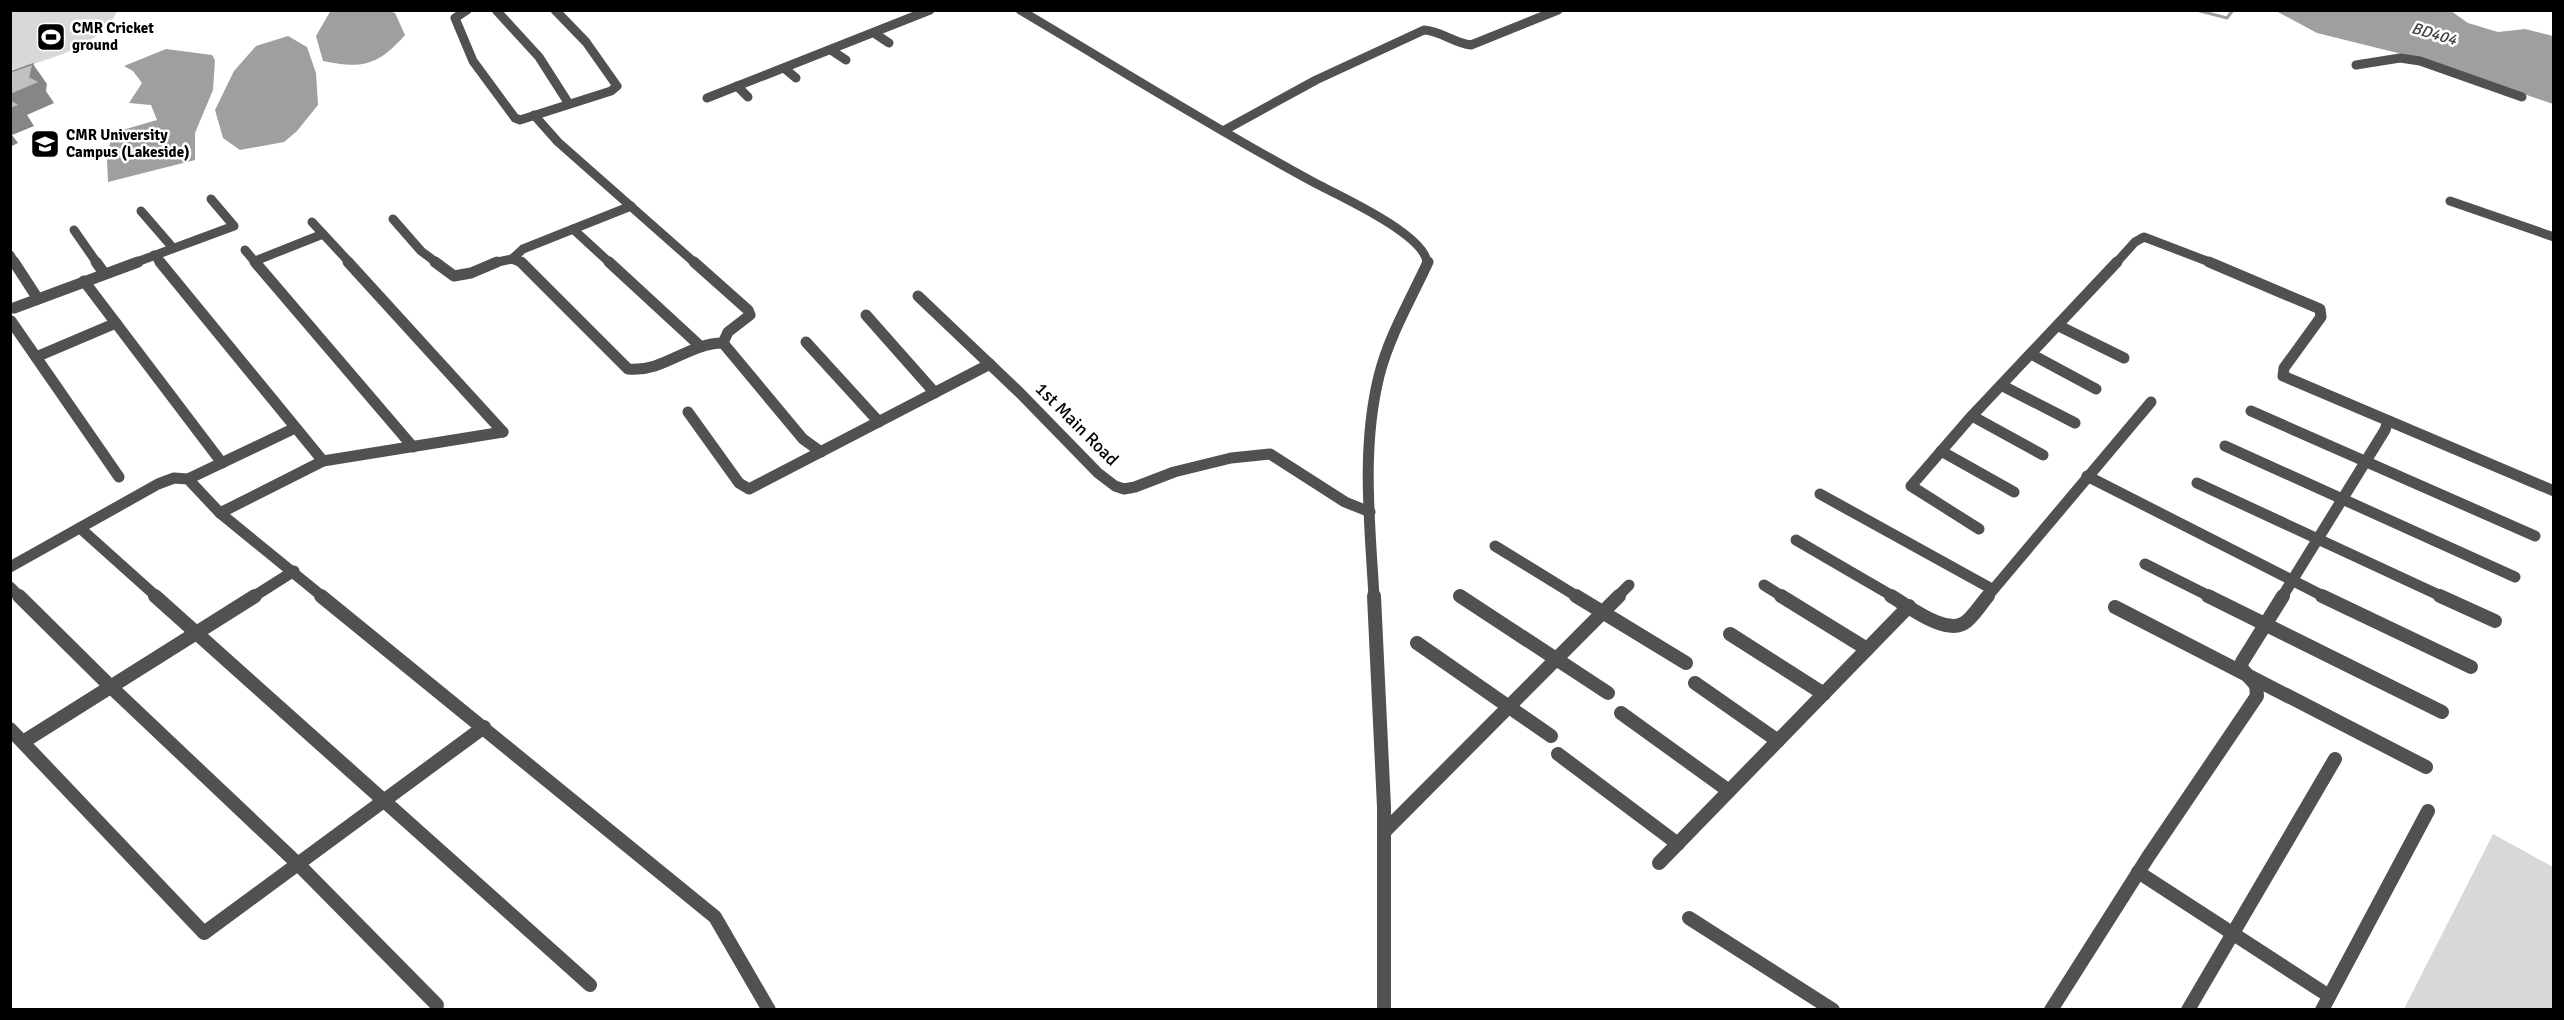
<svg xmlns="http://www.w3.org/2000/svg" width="2564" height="1020" font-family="Signika,sans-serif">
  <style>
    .green { fill: #d8d8d8 }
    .water { fill: #9f9f9f }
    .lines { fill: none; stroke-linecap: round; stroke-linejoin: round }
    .stream { stroke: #9f9f9f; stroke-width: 3 }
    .street-far2 { stroke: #515151; stroke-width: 9 }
    .street-far1 { stroke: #515151; stroke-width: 11 }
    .street { stroke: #515151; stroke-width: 14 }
    .shaded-wall { fill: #868686 }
    .building { fill: #c0c0c0; stroke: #868686; stroke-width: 1.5 }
    .labels { text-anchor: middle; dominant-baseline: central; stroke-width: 5; stroke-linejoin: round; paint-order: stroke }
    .far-poi-label { font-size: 15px; font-weight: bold; fill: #000; stroke: #fff; text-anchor: start }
    .far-water-label { font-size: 16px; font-style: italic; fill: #404040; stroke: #fff }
    .street-label { font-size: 18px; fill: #000; stroke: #fff }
  </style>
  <rect width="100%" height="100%" fill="#fff"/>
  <!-- green -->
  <g class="green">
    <path d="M10 11H117C105 45 42 62 11 70Z"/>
    <path d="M2493 834 2553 867V1009H2404Z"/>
  </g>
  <!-- water -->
  <g class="water">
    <path d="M331 10 390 11 395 13 405 35C378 66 361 69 323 61L316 36Z"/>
    <path d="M2276 11H2451L2468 23 2498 32 2525 29 2553 36V104L2422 59 2317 33Z"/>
    <path d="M288 36 307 47 316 73 318 105 297 131 284 142 240 150 223 138 215 110 234 71 256 46Z"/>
    <path d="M166 49 212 55 215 60 213 90 195 133V160L108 182 107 159 112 133 157 120 151 105 129 103 142 83 133 71 124 66Z"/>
  </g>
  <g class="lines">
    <!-- stream -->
    <path class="stream" d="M2196 10 2227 18 2233 10"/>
    <!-- street-far2 -->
    <g class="street-far2">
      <path d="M467 10 455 18 473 61 515 118 520 120 611 91 617 86 586 42 555 10"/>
      <path d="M496 10 539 57 569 104"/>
      <path d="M1020 10C1118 68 1215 129 1315 183 1340 196 1426 235 1427 263"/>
      <path d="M874 33 889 43"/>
      <path d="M831 50 846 60"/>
      <path d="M2356 65 2400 58 2420 61 2522 97"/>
      <path d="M784 68 796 78"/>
      <path d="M737 86 748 97"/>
      <path d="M707 98 930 10"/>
      <path d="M534 115 558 142 695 263"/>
      <path d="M1223 131 1316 80 1424 30C1441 31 1454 43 1471 45L1558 10"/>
      <path d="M2450 201 2554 237"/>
      <path d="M141 211 173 248"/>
      <path d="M393 219 421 251 437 263"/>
      <path d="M312 222 350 263"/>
      <path d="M573 229 610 263"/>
      <path d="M74 230 97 263"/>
      <path d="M245 250 256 263"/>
      <path d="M10 255 15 263"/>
      <path d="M154 255 161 263"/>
      <path d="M512 259 523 249 631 206"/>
      <path d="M255 261 323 234"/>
      <path d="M134 263 234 226 211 199"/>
      <path d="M493 263 512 259 522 263"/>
      <path d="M2116 263 2135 242 2144 237 2212 263"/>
    </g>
    <!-- street-far1 -->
    <g class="street-far1">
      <path d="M14 262 38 299"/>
      <path d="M96 262 104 273"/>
      <path d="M160 262 323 461"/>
      <path d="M255 262 413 447"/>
      <path d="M348 262 503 432"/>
      <path d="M435 262 454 276 471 273 497 262"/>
      <path d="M521 262 628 369C663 373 688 343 723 343L803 439 821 452"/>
      <path d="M609 262 699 345"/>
      <path d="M694 262 748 310 750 315 728 332 723 343"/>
      <path d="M2209 262 2320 309 2321 317 2284 368 2283 376 2554 491"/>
      <path d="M84 281 222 463"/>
      <path d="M918 296 1020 393 1098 473 1115 486 1124 489 1135 487 1174 472 1231 458 1270 454 1345 502 1370 512"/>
      <path d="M14 308 138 262"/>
      <path d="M866 315 935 393"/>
      <path d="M11 321 119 477"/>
      <path d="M2059 326 2124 358"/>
      <path d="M806 342 879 422"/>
      <path d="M2031 354 2096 389"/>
      <path d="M36 357 116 323"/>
      <path d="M2001 385 2075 423"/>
      <path d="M2251 411 2535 536"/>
      <path d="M688 412 739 483 749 489 990 364"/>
      <path d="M1972 416 2043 455"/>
      <path d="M2225 446 2515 577"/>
      <path d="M1941 451 2014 492"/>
      <path d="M2087 476 2325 597"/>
      <path d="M188 479 295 428"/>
      <path d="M2197 483 2443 597"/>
      <path d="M1820 494 1992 589"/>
      <path d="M220 513 323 461 503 432"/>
      <path d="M80 528 157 597"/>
      <path d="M1979 529 1911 486 1969 419 2117 262"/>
      <path d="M1796 540 1894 597"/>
      <path d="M1495 546 1578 597"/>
      <path d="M2145 564 2211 597"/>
      <path d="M10 567 158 484 174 478 188 479 220 513 323 597"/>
      <path d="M1764 585 1783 597"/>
      <path d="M10 587 20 597"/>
      <path d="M253 597 294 571"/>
      <path d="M1374 597C1370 524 1361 449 1379 376 1389 336 1411 299 1428 262"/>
      <path d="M1617 597 1629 585"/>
      <path d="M1987 597 2151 402"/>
      <path d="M2282 597 2385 430 2388 421"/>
    </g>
    <!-- street -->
    <g class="street">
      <path d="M19 596 111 687 298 864 437 1005"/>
      <path d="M155 596 590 985"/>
      <path d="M321 596 715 917 769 1010"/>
      <path d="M1374 596 1384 807V1010"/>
      <path d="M1460 596 1608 693"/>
      <path d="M1576 596 1686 663"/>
      <path d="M1781 596 1867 649"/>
      <path d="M1891 596C1908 606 1948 638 1967 621 1975 614 1981 604 1988 596"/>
      <path d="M2208 596 2442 712"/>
      <path d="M2322 596 2471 667"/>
      <path d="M2440 596 2495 621"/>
      <path d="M2115 607 2426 767"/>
      <path d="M1730 634 1824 694"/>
      <path d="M1417 643 1551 736"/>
      <path d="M1695 683 1778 741"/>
      <path d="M1621 713 1729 791"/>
      <path d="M10 729 204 933 484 727"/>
      <path d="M23 742 255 596"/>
      <path d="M1558 754 1678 844"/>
      <path d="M1384 832 1619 596"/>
      <path d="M1659 863 1909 606"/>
      <path d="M2138 872 2329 996"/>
      <path d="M1689 918 1833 1010"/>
      <path d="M2051 1010 2148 857 2257 696 2256 685 2241 668 2242 662 2283 596"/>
      <path d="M2188 1010 2335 759"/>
      <path d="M2322 1010 2428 811"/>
    </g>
  </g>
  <!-- shaded-wall -->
  <path class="shaded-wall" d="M33 64 47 84 46 91 54 103 27 115 34 126 12 135 18 143 10 147V95L30 77Z"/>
  <!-- building -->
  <g class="building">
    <path d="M33 64 30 77 40 82 10 95V72Z"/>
    <path d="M10 99 20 105 10 109Z"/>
  </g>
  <!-- icons -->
  <defs>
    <g id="stadium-square" transform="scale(1.5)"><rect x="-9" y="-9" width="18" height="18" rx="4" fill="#000" stroke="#fff"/><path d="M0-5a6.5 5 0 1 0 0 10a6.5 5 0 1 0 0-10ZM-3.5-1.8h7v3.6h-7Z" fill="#fff"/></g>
    <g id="university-square" transform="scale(1.5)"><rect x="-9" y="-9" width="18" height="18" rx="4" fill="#000" stroke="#fff"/><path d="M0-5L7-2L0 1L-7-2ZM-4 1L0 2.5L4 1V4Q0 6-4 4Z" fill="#fff"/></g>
  </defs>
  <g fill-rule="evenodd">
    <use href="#stadium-square" x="51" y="37"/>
    <use href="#university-square" x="45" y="144"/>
  </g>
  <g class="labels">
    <!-- far-poi labels -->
    <g class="far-poi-label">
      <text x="72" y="28">CMR Cricket<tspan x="72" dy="17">ground</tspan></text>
      <text x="66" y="135">CMR University<tspan x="66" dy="17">Campus (Lakeside)</tspan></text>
    </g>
    <!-- far-water labels -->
    <g class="far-water-label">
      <text transform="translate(2434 34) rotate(16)">BD404</text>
    </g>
    <!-- street labels -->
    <g class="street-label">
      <text transform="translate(1077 424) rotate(45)">1st Main Road</text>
    </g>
  </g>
  <!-- border -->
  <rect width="2564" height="1020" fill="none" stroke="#000000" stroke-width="24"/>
</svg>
